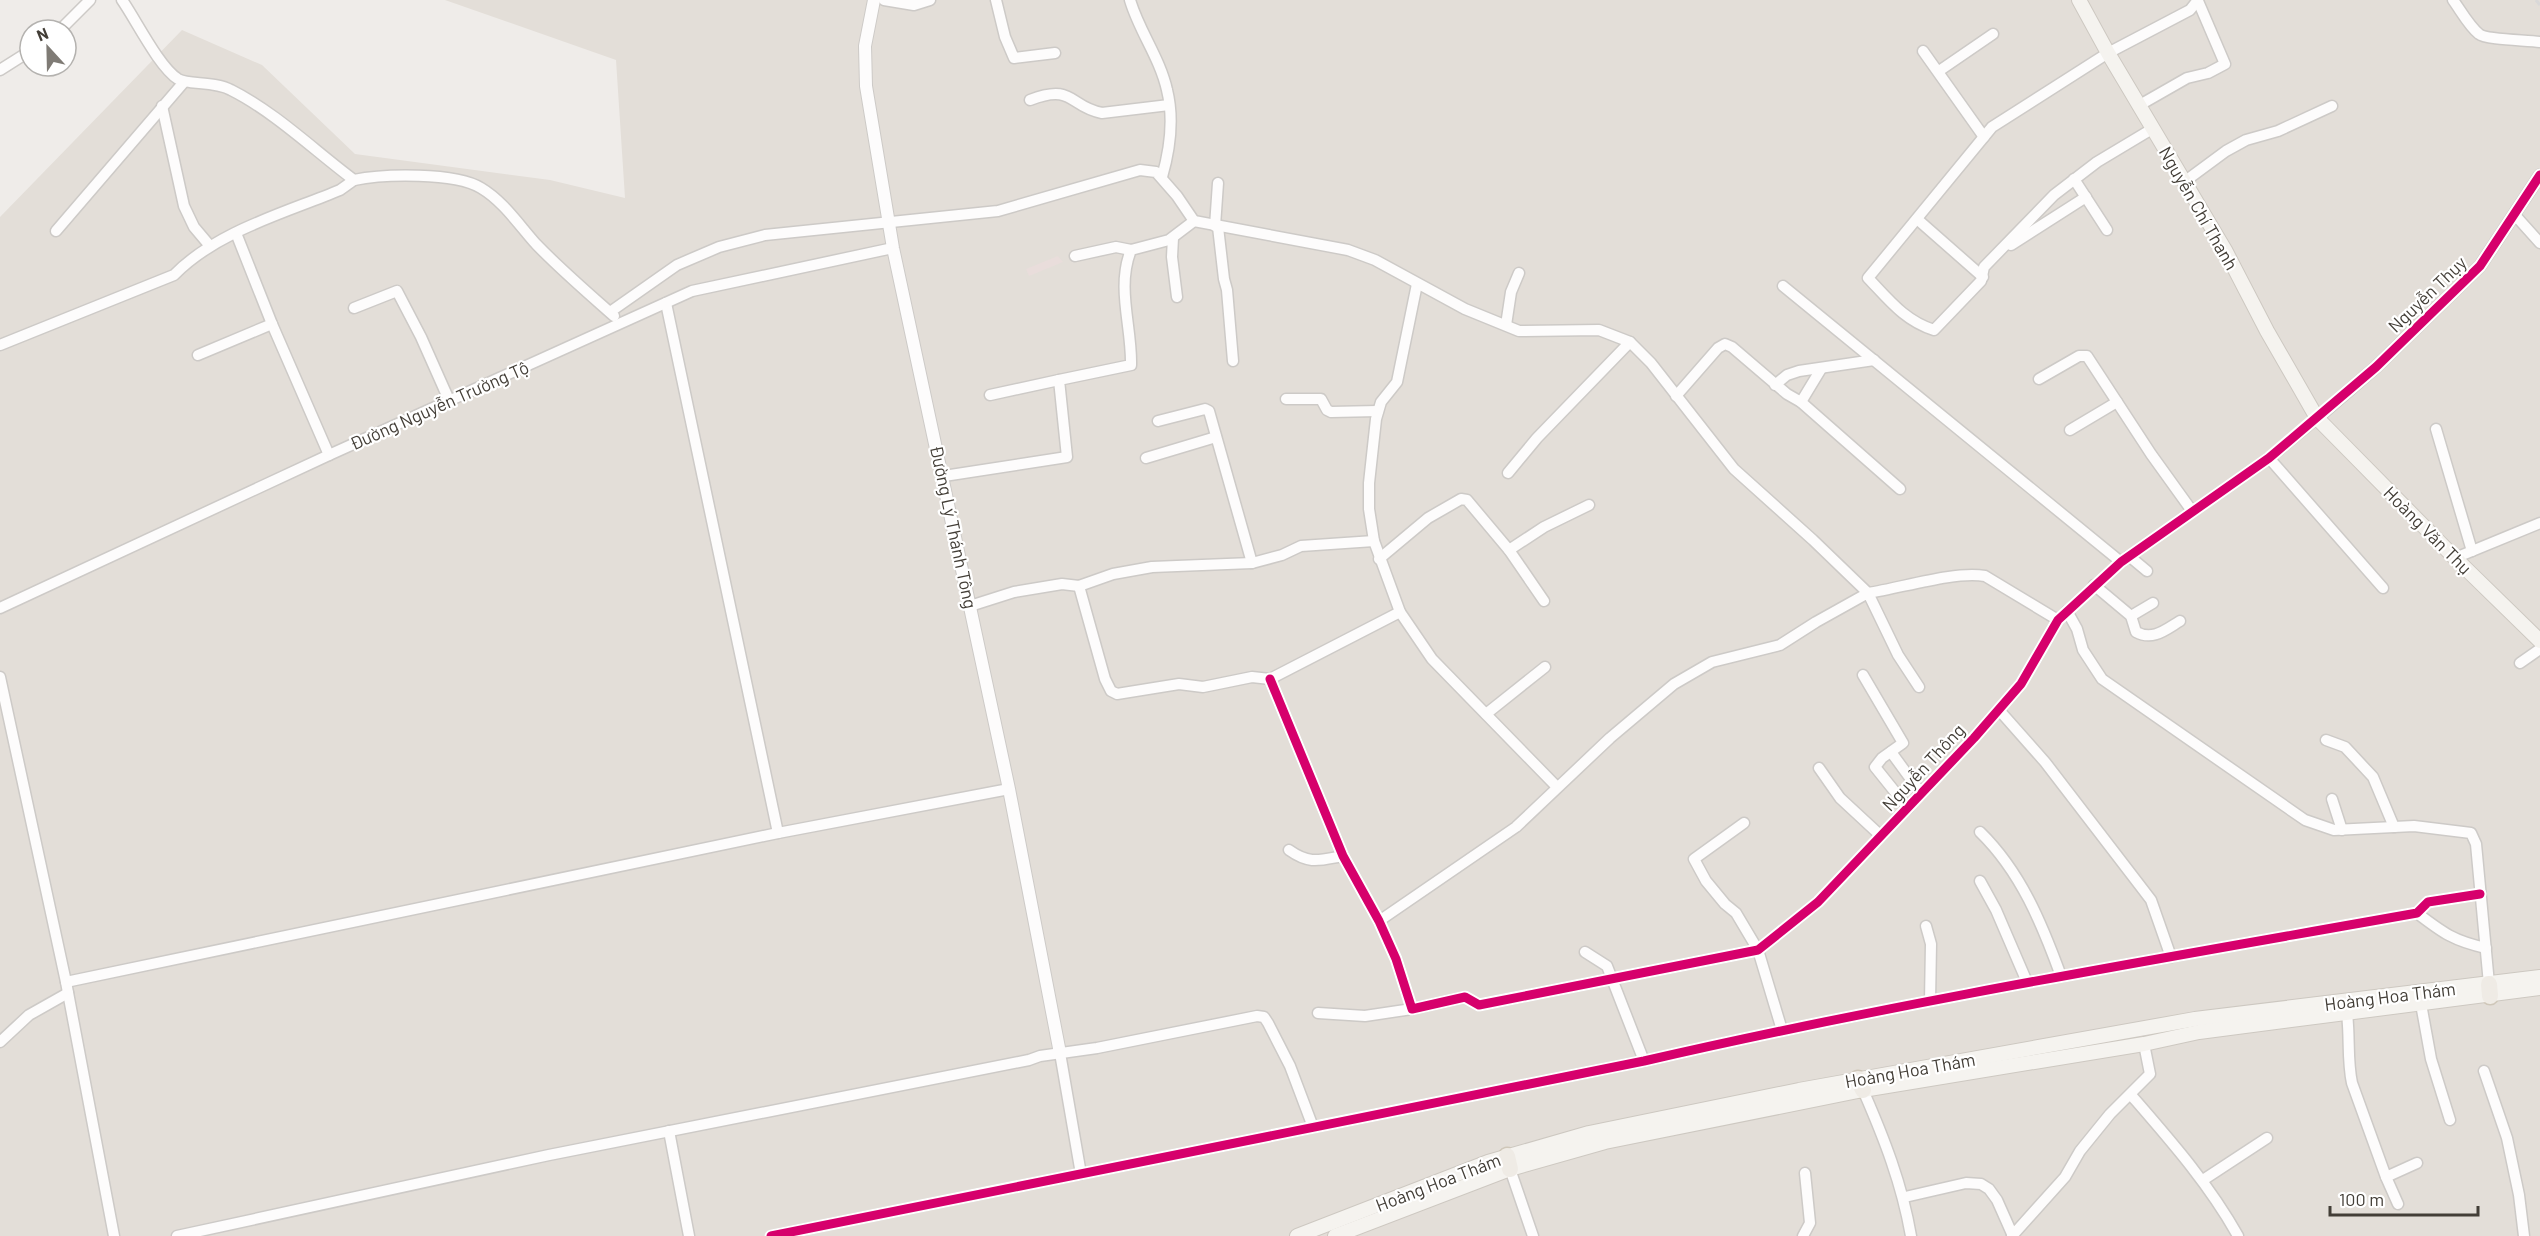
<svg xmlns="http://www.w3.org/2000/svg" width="2540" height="1236" font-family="Barlow,sans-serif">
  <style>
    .residential { fill: #e3ded8 }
    .medical { fill: #e9dddb }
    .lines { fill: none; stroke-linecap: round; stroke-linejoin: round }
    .minor-casing { stroke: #cdcac7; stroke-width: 13 }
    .tertiary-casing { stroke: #cdcac7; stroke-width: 14 }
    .secondary-casing { stroke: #cdc8c1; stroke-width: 16 }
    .primary-casing { stroke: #cfc7b9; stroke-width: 19 }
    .minor { stroke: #fdfcfc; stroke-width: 10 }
    .tertiary { stroke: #fdfcfc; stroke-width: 12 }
    .secondary { stroke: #f5f3ef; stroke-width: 14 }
    .primary { stroke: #efebe5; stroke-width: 16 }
    .rail { stroke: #d9d8d8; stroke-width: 3; stroke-dasharray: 8 8; stroke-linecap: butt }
    .cycleway-casing { stroke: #fff; stroke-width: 13 }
    .cycleway { stroke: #d6006c; stroke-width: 9 }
    .labels { text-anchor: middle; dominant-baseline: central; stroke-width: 4.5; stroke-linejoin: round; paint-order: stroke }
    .street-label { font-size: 18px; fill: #433e37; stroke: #fff }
  </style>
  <rect width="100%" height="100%" fill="#efece9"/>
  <!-- residential -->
  <path class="residential" d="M445 0H2540V1236H0V217L182 30 262 65 355 154 550 180 625 198 616 60Z"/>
  <!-- medical -->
  <path class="medical" d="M1058 256 1063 262 1029 276 1026 269Z"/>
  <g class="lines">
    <!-- minor casing -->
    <g class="minor-casing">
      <g id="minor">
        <path d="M122 0C136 20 159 67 178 79 188 85 215 81 231 90 275 112 315 151 354 180 383 174 455 172 481 188 503 201 519 225 536 244 560 269 588 293 614 316"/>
        <path d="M884 0 914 5 930 0"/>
        <path d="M996 0 1005 37 1014 58 1055 53"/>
        <path d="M1130 0C1139 31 1160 58 1167 90 1174 118 1170 149 1162 177"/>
        <path d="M2453 0C2461 11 2469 26 2479 34 2486 40 2528 40 2540 42"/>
        <path d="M60 30 90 0"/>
        <path d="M1923 51 1984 137"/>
        <path d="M0 70 30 51"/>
        <path d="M1939 71 1993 34"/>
        <path d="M1030 100C1074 83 1069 107 1102 113L1169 105"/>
        <path d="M162 106 184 206 194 227 210 246"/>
        <path d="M2138 106 2187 78 2208 73 2225 64 2198 1"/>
        <path d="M2152 129 2097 162 2054 195 1984 267 1981 281 1934 330C1905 321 1889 300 1868 278L1992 127 2108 53 2190 10 2198 0"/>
        <path d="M2074 179 2107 230"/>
        <path d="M2184 182 2226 151 2246 140 2278 131 2332 106"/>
        <path d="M2514 214 2540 243"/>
        <path d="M1917 219 1983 277"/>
        <path d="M1215 226 1218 183"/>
        <path d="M1218 227 1224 279 1227 290 1233 361"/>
        <path d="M56 231 184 82"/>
        <path d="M236 233 272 324 329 455"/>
        <path d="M1173 238 1172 257 1177 297"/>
        <path d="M2011 245 2086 197"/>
        <path d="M1075 256 1116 247 1131 250"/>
        <path d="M1417 284 1397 382 1381 402 1376 419 1369 483V509L1374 541 1400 612 1432 659 1557 787"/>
        <path d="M1783 286 2121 562"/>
        <path d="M666 303 778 833"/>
        <path d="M354 308 397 291 421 337 449 400"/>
        <path d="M610 312 677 265 719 247 765 235 998 211 1140 170 1156 172 1177 196 1194 221 1348 250 1375 260 1465 309 1519 331 1599 330 1630 342 1651 363 1734 469 1813 540 1868 593C1902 588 1953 571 1985 576L2058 620"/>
        <path d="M1506 325 1511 292 1519 273"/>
        <path d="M0 345 174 275C217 231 285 213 340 190L354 180"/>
        <path d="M198 355 272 324"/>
        <path d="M2039 379 2079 356H2087L2151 454 2192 511"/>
        <path d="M1775 385 1787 375 1799 371 1874 360"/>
        <path d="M990 395 1059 380"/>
        <path d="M1676 396 1718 348 1725 344 1732 347 1787 394 1801 402 1900 489"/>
        <path d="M1286 399H1321L1327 410 1331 412 1378 411"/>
        <path d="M1801 402 1821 369"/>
        <path d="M1158 421 1205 409 1209 411 1252 563"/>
        <path d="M2436 429 2472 551"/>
        <path d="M2070 430 2117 402"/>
        <path d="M1146 458 1216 437"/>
        <path d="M2269 458 2383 588"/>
        <path d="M1508 473 1537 438 1630 342"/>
        <path d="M944 476 1067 457 1059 380 1131 365C1132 327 1116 287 1131 250L1169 240 1194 221"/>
        <path d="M1509 550 1544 527 1589 505"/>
        <path d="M2129 556 2147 571"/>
        <path d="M2455 558 2540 523"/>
        <path d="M1379 559 1428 518 1461 499 1467 500 1509 550 1544 601"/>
        <path d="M2094 585 2131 616 2136 632C2153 641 2165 630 2180 621"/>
        <path d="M1079 586 1105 679 1111 691 1117 694 1179 684 1203 687 1252 677 1270 679 1400 612"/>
        <path d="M970 606 1014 592 1062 584 1079 586 1113 574 1152 567 1252 563 1282 555 1301 546 1374 541"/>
        <path d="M0 608 329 455 692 291 893 248"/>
        <path d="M2067 611 2077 629 2083 650 2102 679 2305 820 2334 830 2414 826 2471 833 2476 844 2489 984"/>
        <path d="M2131 616 2153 603"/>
        <path d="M2520 663 2540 649"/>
        <path d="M1863 675 1903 743 1882 758 1875 767 1908 808"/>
        <path d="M0 677 66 982 114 1236"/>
        <path d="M1270 679 1343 856 1379 921 1396 959 1412 1009 1465 997 1479 1005 1758 950 1818 902 1974 738 2021 684 2058 620 2121 562 2269 458 2317 418"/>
        <path d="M1999 710 2045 762 2151 900 2171 957"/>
        <path d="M1486 714 1545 667"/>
        <path d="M2326 740 2345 747 2373 777 2394 827"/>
        <path d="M1891 752 1921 793"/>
        <path d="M1819 768 1840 798 1881 836"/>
        <path d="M2332 799 2342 830"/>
        <path d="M1744 823 1694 859 1706 881 1725 904 1736 913 1758 950 1782 1030"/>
        <path d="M1980 832C2021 872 2042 924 2061 976"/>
        <path d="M1289 850C1310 865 1320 860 1343 856"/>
        <path d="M1980 881 1996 910 2027 982"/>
        <path d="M2417 913C2443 933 2454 941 2486 948"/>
        <path d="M1379 921 1516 827 1610 738 1674 684 1712 662 1780 645 1816 622 1868 593 1898 655 1919 687"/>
        <path d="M1926 926 1931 944 1930 1001"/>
        <path d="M1585 952 1607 966 1644 1061"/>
        <path d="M66 982 778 833 1009 789"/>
        <path d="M2421 1004 2431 1059 2450 1120"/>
        <path d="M1318 1013 1365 1016 1412 1009"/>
        <path d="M2347 1014C2350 1037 2347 1060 2352 1083L2386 1177 2398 1204"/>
        <path d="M0 1042 29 1015 68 993"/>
        <path d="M1060 1053 1081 1174"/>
        <path d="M2484 1071 2507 1138 2519 1195 2524 1236"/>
        <path d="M1863 1090C1884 1138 1902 1184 1911 1236"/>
        <path d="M2131 1095C2170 1140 2209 1184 2238 1236"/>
        <path d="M669 1131 689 1236"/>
        <path d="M1510 1169 1533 1236"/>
        <path d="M2386 1177 2417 1163"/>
        <path d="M2203 1180 2267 1138"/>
        <path d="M1905 1197 1966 1183 1981 1184 1989 1189 1997 1200 2013 1236"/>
        <path d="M177 1236 549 1155 1029 1060 1040 1056 1097 1048 1257 1016 1264 1017 1268 1023 1290 1066 1313 1127"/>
        <path d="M771 1236 1644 1061C1900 1002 2159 959 2417 913L2428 902 2480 894"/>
        <path d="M1803 1236 1810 1223 1805 1173"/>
        <path d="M2012 1236 2065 1177 2080 1151 2110 1114 2150 1074 2144 1044"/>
      </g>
    </g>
    <!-- tertiary casing -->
    <g class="tertiary-casing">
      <g id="tertiary">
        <path d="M874 0 865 46 866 86 893 248 1009 789 1060 1053"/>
        <path d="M2317 418 2376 367 2480 266 2540 175"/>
      </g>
    </g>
    <!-- secondary casing -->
    <g class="secondary-casing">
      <g id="secondary">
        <path d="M2079 0 2108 53 2225 250 2267 331 2317 418 2455 558 2540 641"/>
        <path d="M1297 1236 1488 1162 1589 1133 1799 1090 2195 1019 2540 977"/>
        <path d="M1335 1236 1510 1169 1605 1142 1863 1090 2144 1044 2199 1032 2540 988"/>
      </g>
    </g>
    <!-- primary casing -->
    <g class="primary-casing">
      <g id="primary">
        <path d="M2489 984 2490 996"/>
        <path d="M1858 1079 1863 1090"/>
        <path d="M1507 1156 1510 1169"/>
      </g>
    </g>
    <!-- minor -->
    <use href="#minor" class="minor"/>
    <!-- tertiary -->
    <use href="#tertiary" class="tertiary"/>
    <!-- secondary -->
    <use href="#secondary" class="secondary"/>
    <!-- primary -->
    <use href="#primary" class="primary"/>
    <!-- rail -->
    <path class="rail" d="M2536 0 2540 5"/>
    <!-- cycleway casing -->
    <g class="cycleway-casing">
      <g id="cycleway">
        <path d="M1270 679 1343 856 1379 921 1396 959 1412 1009 1465 997 1479 1005 1758 950 1818 902 1974 738 2021 684 2058 620 2121 562 2269 458 2376 367 2480 266 2540 175"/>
        <path d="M771 1236 1644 1061C1900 1002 2159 959 2417 913L2428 902 2480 894"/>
      </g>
    </g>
    <!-- cycleway -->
    <use href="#cycleway" class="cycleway"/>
  </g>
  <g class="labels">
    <!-- street labels -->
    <g class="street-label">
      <text transform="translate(2199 208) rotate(60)">Nguyễn Chí Thanh</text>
      <text transform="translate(2427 294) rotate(-44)">Nguyễn Thụy</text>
      <text transform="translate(439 405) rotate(-24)">Đường Nguyễn Trường Tộ</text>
      <text transform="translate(954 527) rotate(78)">Đường Lý Thánh Tông</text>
      <text transform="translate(2428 530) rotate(45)">Hoàng Văn Thụ</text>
      <text transform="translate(1923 767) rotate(-47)">Nguyễn Thông</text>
      <text transform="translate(2390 996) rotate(-7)">Hoàng Hoa Thám</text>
      <text transform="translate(1910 1070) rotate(-10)">Hoàng Hoa Thám</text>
      <text transform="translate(1438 1182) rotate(-21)">Hoàng Hoa Thám</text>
    </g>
  </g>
  <!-- north arrow -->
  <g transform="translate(48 48) rotate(338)"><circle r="28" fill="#ffffff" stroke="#b4b2af" stroke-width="1.5"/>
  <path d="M0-4.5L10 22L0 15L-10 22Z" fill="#7f7b75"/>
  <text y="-9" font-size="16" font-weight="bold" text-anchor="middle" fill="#433e37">N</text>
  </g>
  <!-- scale -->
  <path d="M2330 1206v9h148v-9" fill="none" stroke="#433e37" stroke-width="3"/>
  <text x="2339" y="1206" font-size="18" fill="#433e37" stroke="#ffffff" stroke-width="4.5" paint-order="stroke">100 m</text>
</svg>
